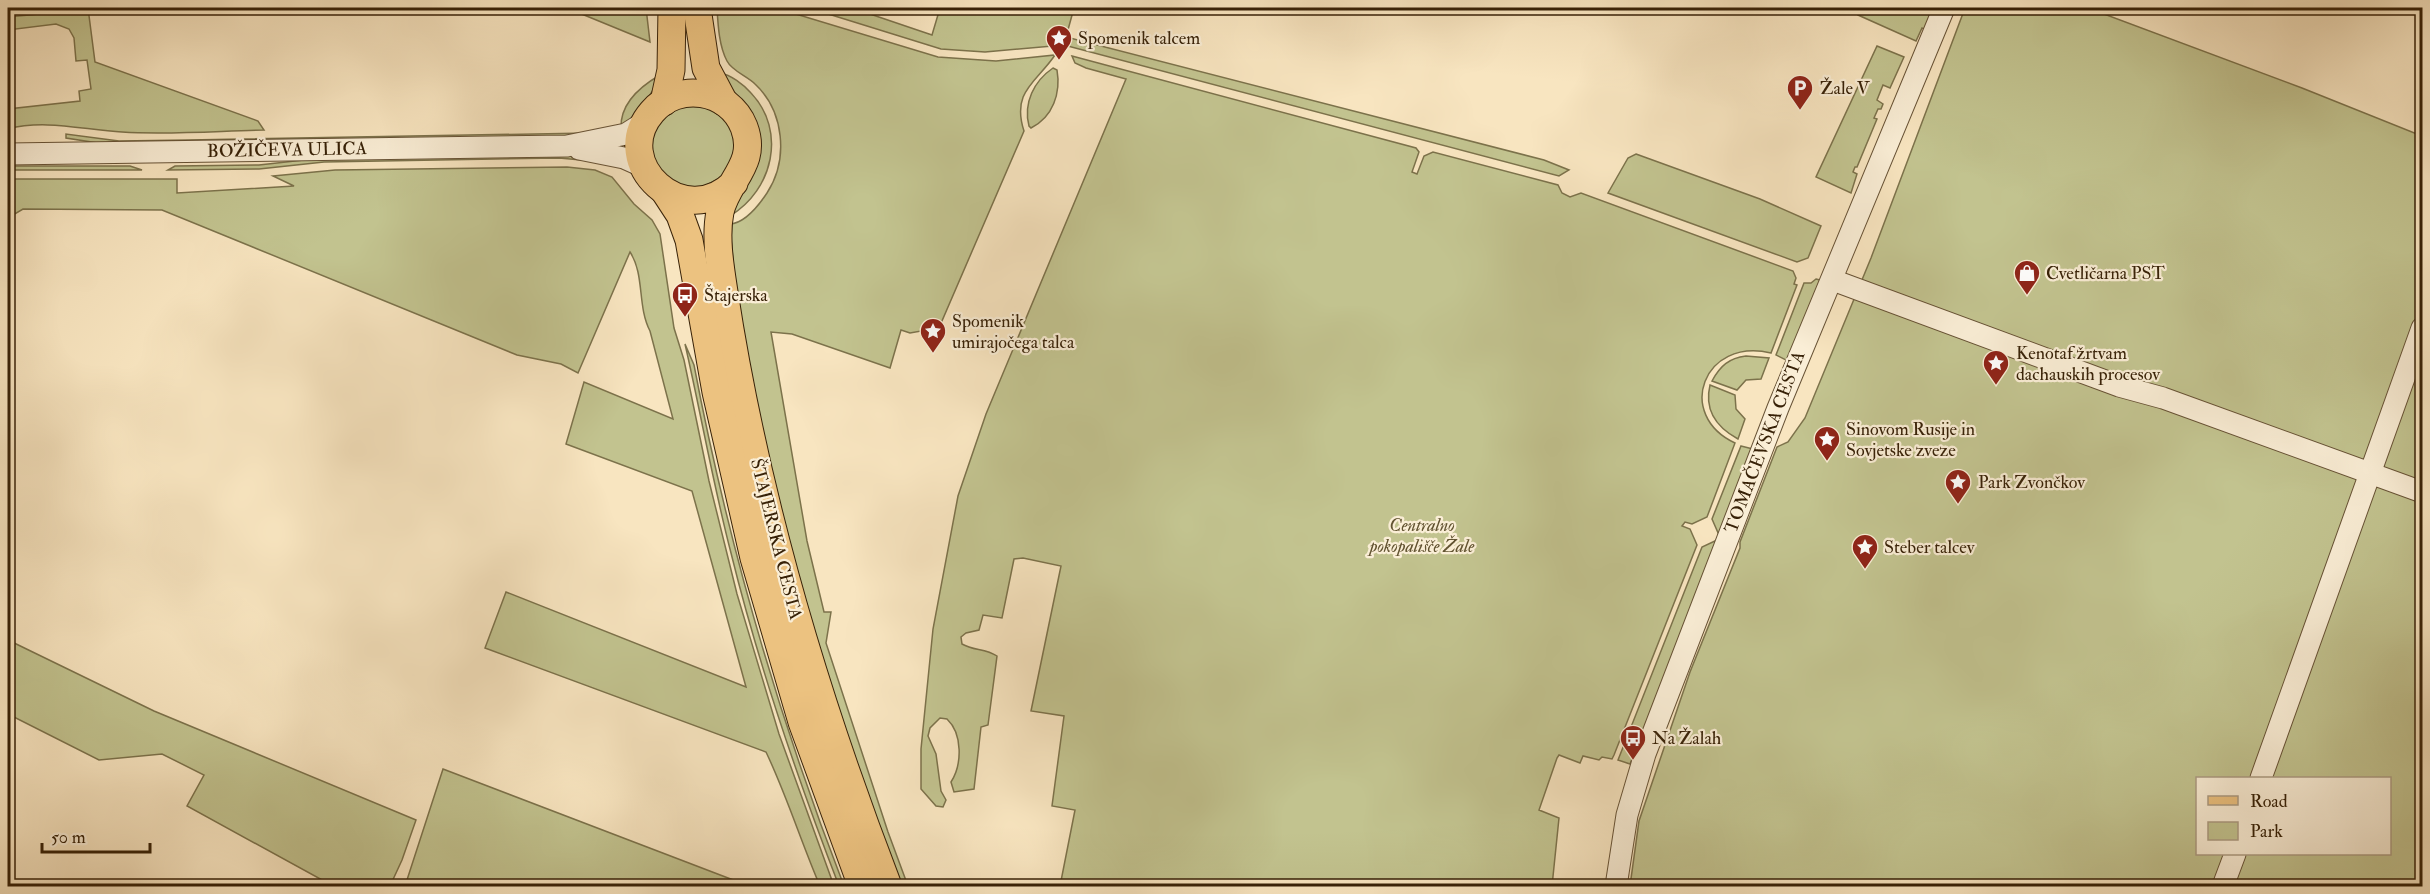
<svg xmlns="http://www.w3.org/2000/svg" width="2430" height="894" font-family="'IM FELL Double Pica',serif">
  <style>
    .green { fill: #c2c38f; stroke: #7c724b; stroke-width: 1.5; fill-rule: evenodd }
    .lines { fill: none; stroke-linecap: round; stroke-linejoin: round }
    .minor-casing { stroke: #675235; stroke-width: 23 }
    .major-casing { stroke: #372107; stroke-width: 29 }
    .minor { stroke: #faeed6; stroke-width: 21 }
    .major { stroke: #ecc280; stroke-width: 27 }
    .labels { text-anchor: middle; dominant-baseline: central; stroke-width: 4.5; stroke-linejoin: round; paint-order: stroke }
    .poi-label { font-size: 18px; fill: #372107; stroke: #faeed6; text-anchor: start }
    .street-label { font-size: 18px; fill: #372107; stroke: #faeed6 }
    .park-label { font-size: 18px; font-style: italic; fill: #615230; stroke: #faeed6 }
  </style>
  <rect width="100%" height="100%" fill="#f8e5c0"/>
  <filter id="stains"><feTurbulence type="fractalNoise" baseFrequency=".00333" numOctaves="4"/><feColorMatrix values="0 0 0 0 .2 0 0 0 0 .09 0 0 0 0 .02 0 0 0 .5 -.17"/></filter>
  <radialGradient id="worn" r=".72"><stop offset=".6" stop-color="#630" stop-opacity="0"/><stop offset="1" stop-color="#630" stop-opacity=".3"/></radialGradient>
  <!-- green -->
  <g class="green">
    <path d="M81 8H88L95 62 258 121 264 130C217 131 169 135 122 132 84 130 45 119 8 129V109L80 101 79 91 91 89 87 60 76 61 74 38 69 29 56 24 8 30V17L81 10Z"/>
    <path d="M567 8H646L650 42Z"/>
    <path d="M717 8H776L938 57 996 61 1055 55C1037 82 1011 91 1024 131L932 344 921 331 910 333 901 330 890 368 792 334 771 332 807 541 824 612H831L826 643 888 832 908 886H897L808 632 739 334 730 224C745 223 759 205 767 193 789 159 784 111 755 84 747 76 732 71 727 61 719 46 718 25 717 8Z"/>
    <path d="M809 8H872L870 14 932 35 940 8H1074L1066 37 1544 160 1569 170 1559 176 1064 45 985 52 941 49Z"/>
    <path d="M1861 8H1935L1926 30 1922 28 1916 41 1858 15Z"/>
    <path d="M1965 8H2088L2302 88 2422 136V886H1630L1639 821 1690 672 1740 548V542L1777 447 1788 442 1805 418 1871 258ZM2198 778H2390V854H2198Z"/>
    <path d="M1877 46 1904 57 1890 88 1883 85 1877 100 1883 104 1881 109H1878L1874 118 1877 119 1857 167H1855L1853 172 1857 174 1851 193 1816 177Z"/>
    <path d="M1072 56 1416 148 1419 152 1412 172 1417 174 1424 156 1433 152 1558 185 1562 193 1570 197 1581 193 1793 271 1796 278 1794 284 1797 285 1771 353C1703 337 1675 415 1735 443L1707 517 1692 524 1685 522 1682 526 1690 529 1697 545 1614 755 1612 759 1602 757 1599 760 1583 756 1580 763 1559 755 1557 758 1539 810 1559 818 1552 886H1060L1075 810 1052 806 1064 716 1031 711 1061 566 1023 558 1014 559 1002 618 983 615 979 630 966 633 961 637 962 644C974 651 985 648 997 656L988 725 981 727 974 789 954 792 951 782C962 765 963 734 947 719L940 718 930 728 928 736 936 754 941 791 946 800 943 807 936 806 921 789V749L933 629 958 496 986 414 1126 79 1086 68 1075 63Z"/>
    <path d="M1053 68 1057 70C1061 93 1053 117 1031 128L1029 126C1023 103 1034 81 1053 68Z"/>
    <path d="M720 73C731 75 743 84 751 93 787 131 773 190 730 216L740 102Z"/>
    <path d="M660 75C651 97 639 114 621 128 620 104 641 86 660 75Z"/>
    <path d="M681 106 709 107 730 124 736 151 724 176 699 189 672 183 654 162 651 142 658 122Z"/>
    <path d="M587 133V137L98 143 66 138V134L119 141 188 140Z"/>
    <path d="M1636 154 1760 199 1821 226 1808 258 1797 262 1608 193 1628 158Z"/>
    <path d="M573 155 592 161 559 158 324 162 259 169 168 170 175 166 259 165 313 159Z"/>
    <path d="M8 166H130L142 170H8Z"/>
    <path d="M567 167 595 170 612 177 634 204 652 220 660 234 674 328 684 360 709 481 737 594 779 734 834 886H820C801 842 787 796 766 752L485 648 506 592 746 687 692 491 566 444 584 382 673 419 650 331C637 306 645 275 630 252L578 373 561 364 517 355 162 210 23 209 8 218V179H177V193L294 186 273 176 335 170Z"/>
    <path d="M1816 279 1820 280 1788 361 1776 355 1804 283H1811Z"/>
    <path d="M685 344 694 365C728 544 778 716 844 886H839C797 777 759 667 731 553 713 484 701 414 685 344Z"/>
    <path d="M1746 356 1769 358 1761 379 1746 380 1737 390 1712 381C1720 366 1729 358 1746 356Z"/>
    <path d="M1710 385 1735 395 1736 409 1745 419 1738 439C1716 427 1704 410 1710 385Z"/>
    <path d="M1741 446 1753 449 1719 535 1712 519Z"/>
    <path d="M1717 540 1630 764 1618 760 1702 547Z"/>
    <path d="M8 640 154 711 416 820 402 860 390 886H333L187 806 204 775 162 754 99 760 12 716H8Z"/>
    <path d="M443 769 749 886H405Z"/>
  </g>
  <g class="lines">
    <!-- minor casing -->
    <g class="minor-casing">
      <g id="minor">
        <path d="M579 149 624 158 644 167"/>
        <path d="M8 154 567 146 626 134 645 122"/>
        <path d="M1838 282 2119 386 2163 398 2422 492"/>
        <path d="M2261 778 2422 328"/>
        <path d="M1616 886 1627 815 1645 754 1778 408 1944 8"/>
        <path d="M2223 886 2235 854"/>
      </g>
    </g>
    <!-- major casing -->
    <g class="major-casing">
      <g id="major">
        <path d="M697 8 706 68 724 102"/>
        <path d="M664 102 671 70 672 8"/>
        <path d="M734 183C684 233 608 163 652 112 678 81 729 89 744 127 758 164 727 180 720 212 715 237 720 266 724 292 755 496 814 694 888 886"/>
        <path d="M665 192 680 215 689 240 716 392 754 558 802 722 862 886"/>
      </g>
    </g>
    <!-- minor -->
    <use href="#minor" class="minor"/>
    <!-- major -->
    <use href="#major" class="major"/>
  </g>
  <!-- icons -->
  <defs>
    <g id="sight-pin" transform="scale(1.35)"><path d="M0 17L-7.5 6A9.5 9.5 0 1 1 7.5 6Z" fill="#8f2418" stroke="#faeed6"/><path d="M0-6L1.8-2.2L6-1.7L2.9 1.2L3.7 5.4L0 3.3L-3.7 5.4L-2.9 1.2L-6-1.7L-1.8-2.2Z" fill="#fff"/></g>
    <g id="parking-pin" transform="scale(1.35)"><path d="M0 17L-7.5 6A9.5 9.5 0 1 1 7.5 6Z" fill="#8f2418" stroke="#faeed6"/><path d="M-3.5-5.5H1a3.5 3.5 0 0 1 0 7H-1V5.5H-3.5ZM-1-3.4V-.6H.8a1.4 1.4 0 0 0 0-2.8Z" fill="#fff"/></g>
    <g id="shop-pin" transform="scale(1.35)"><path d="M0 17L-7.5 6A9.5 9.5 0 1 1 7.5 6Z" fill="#8f2418" stroke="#faeed6"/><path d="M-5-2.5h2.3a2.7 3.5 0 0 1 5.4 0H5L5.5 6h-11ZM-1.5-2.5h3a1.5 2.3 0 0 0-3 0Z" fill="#fff"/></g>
    <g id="bus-pin" transform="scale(1.35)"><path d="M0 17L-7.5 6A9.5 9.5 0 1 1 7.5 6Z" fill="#8f2418" stroke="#faeed6"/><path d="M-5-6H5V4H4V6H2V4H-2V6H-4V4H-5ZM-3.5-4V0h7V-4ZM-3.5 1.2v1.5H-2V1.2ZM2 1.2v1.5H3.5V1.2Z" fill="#fff"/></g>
  </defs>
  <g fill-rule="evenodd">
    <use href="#sight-pin" x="1059" y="38"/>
    <use href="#parking-pin" x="1800" y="88"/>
    <use href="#shop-pin" x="2027" y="273"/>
    <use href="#bus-pin" x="685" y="295"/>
    <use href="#sight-pin" x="933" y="331"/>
    <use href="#sight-pin" x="1996" y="363"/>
    <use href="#sight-pin" x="1827" y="439"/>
    <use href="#sight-pin" x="1958" y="482"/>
    <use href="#sight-pin" x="1865" y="547"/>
    <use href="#bus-pin" x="1633" y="738"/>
  </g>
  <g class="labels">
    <!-- poi labels -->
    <g class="poi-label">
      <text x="1078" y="38">Spomenik talcem</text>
      <text x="1820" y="88">Žale V</text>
      <text x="2046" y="273">Cvetličarna PST</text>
      <text x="704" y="295">Štajerska</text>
      <text x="952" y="321">Spomenik<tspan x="952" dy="21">umirajočega talca</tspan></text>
      <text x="2016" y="353">Kenotaf žrtvam<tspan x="2016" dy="21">dachauskih procesov</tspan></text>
      <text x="1846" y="429">Sinovom Rusije in<tspan x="1846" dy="21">Sovjetske zveze</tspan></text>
      <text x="1978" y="482">Park Zvončkov</text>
      <text x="1884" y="547">Steber talcev</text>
      <text x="1652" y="738">Na Žalah</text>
    </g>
    <!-- street labels -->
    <g class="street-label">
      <text transform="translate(287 150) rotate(-1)">BOŽIČEVA ULICA</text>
      <text transform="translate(1765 442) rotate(-69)">TOMAČEVSKA CESTA</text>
      <text transform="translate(776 539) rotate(76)">ŠTAJERSKA CESTA</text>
    </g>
    <!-- park labels -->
    <g class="park-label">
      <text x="1422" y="525">Centralno<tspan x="1422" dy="21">pokopališče Žale</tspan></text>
    </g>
  </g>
  <!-- margin -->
  <rect width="2430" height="894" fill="none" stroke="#f8e5c0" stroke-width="30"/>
  <rect x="9" y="9" width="2412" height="876" fill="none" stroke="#372107" stroke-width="3"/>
  <rect x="15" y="15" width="2400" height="864" fill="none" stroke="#372107" stroke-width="1.5"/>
  <!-- legend -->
  <rect x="2196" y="777" width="195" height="78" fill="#faeed6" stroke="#ac9c83" stroke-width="1.5"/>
  <rect x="2208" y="796" width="30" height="9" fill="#ecc280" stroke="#ac9c83" stroke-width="1.5"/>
  <text x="2250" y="807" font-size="18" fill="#372107">Road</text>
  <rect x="2208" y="822" width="30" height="18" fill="#c2c38f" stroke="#ac9c83" stroke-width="1.5"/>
  <text x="2250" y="837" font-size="18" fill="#372107">Park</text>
  <!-- scale -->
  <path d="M42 843v9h108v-9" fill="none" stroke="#372107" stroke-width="3"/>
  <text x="51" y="843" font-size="18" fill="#372107" stroke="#faeed6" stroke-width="4.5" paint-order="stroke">50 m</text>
  <rect width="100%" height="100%" filter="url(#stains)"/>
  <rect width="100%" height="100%" fill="url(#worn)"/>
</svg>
